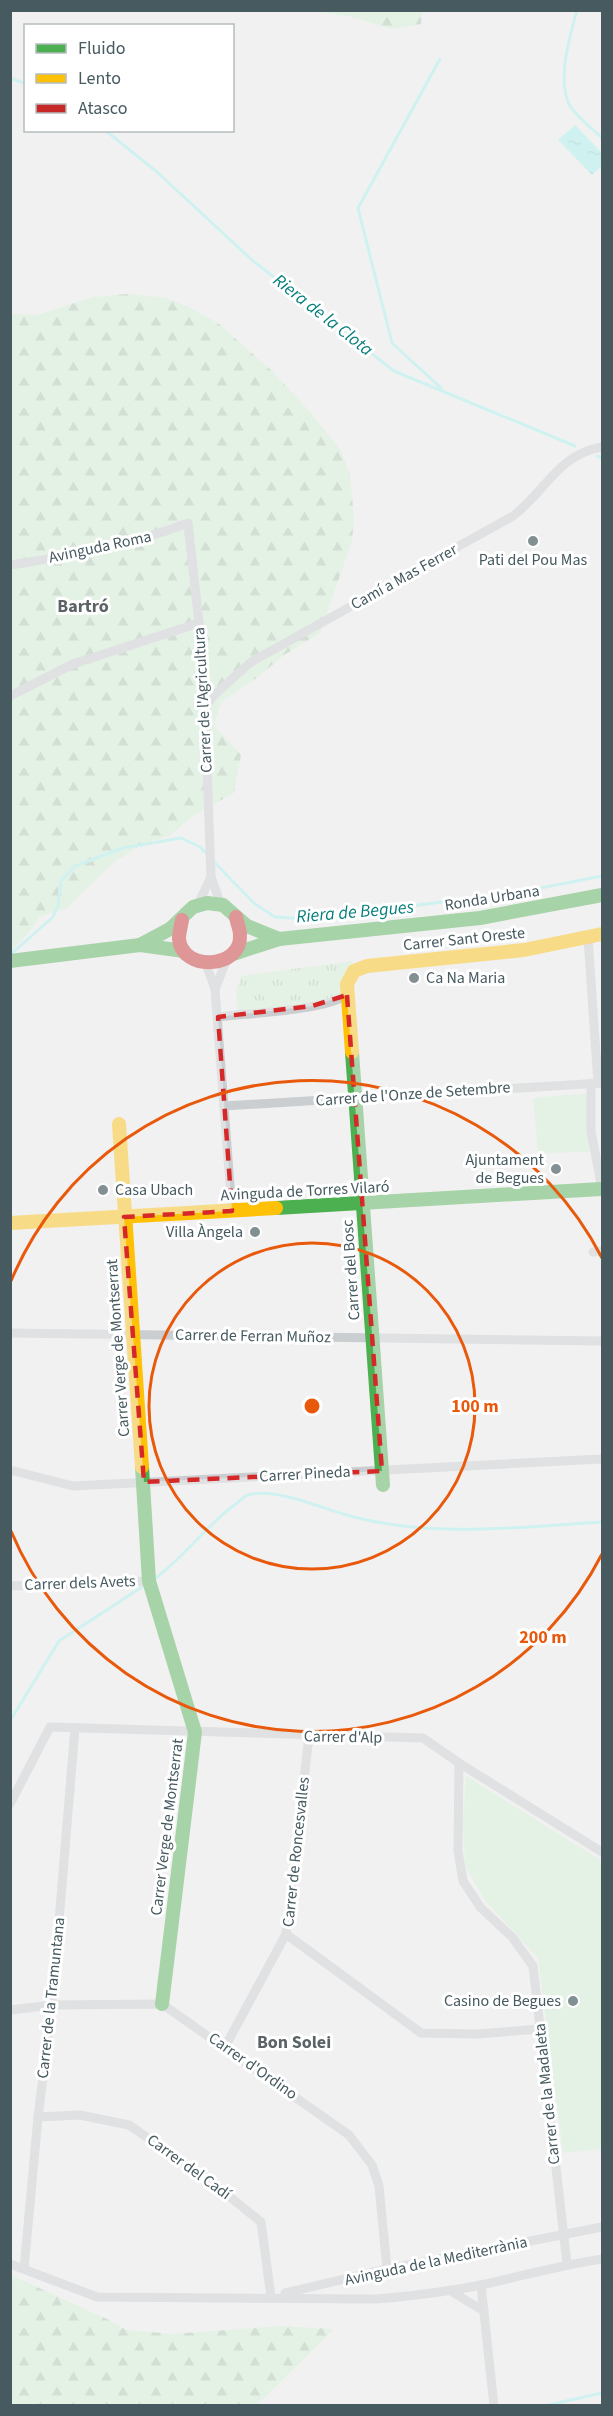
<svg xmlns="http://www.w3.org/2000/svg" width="613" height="2416" font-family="'Source Sans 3',sans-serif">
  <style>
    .green { fill: #d3f3d7 }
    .forest { fill: url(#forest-firs) }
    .park { fill: url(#park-tufts) }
    .water { fill: url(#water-ripples) }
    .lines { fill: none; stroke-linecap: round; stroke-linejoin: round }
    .stream { stroke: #a4f4f2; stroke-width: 3 }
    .street { stroke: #caced0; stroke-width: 9 }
    .fast { stroke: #4caf50; stroke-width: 14 }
    .slow { stroke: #ffc107; stroke-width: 14 }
    .jam { stroke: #c62828; stroke-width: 14 }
    .marked { fill: none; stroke: #d62828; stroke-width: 4.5; stroke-dasharray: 12 8; stroke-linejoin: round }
    .ring { fill: none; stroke: #e8590c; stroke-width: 3 }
    .poi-dot { fill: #828f93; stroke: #fff; stroke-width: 2 }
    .labels { text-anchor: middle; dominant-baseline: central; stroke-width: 6; stroke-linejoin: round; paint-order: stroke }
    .street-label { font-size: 16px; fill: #465a60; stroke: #fff }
    .poi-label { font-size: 16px; fill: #465a60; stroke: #fff; text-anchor: end }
    .water-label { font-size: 18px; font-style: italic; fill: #067e7a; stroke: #fff }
    .neighbourhood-label { font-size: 18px; font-weight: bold; fill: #5c6366; stroke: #fff }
    .centre { fill: #e8590c; stroke: #fff; stroke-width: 3 }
    .ring-label { font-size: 18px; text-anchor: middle; font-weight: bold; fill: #e8590c; stroke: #fff; stroke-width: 6; stroke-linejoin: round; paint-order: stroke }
  </style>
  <defs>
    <pattern id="forest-firs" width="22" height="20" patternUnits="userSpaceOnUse" patternTransform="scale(1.5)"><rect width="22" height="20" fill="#d3f3d7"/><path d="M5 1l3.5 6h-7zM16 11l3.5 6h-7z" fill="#adc8b2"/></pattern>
    <pattern id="park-tufts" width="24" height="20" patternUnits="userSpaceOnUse" patternTransform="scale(1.5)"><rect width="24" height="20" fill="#d3f3d7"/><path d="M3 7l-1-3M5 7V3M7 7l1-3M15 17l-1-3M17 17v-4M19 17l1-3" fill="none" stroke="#adc8b2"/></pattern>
    <pattern id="water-ripples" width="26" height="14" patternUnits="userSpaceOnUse" patternTransform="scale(1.5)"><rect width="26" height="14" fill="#a4f4f2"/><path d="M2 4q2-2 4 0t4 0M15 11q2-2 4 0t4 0" fill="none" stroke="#8fd3d2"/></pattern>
  </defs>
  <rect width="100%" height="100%" fill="#f2f1f1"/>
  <!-- green -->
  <g class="green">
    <path d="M588 1093 591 1152 538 1153 533 1098Z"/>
    <path d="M466 1776 602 1861V2149L563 2153 538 1958 484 1899 465 1865 463 1823Z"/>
  </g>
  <!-- forest -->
  <g class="forest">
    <path d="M315 11 422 10V11L421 24 392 29 352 17Z"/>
    <path d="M126 294 166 298 189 307 218 323 273 372 312 414 342 452 350 476 354 517 352 541 320 633 284 655 258 677 221 702 214 726 241 755 234 793 196 814 169 836 142 844 113 863 67 908 39 917 30 931 11 952 10 314 37 315 93 297Z"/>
    <path d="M11 2275 109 2320 126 2330 172 2334 280 2326 334 2329 257 2405H11Z"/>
  </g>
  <!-- park -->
  <path class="park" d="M352 961 354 971 339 1000 238 1015 236 991 242 976Z"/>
  <!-- water -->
  <path class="water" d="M575 125 602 153V166L592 175 558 140Z"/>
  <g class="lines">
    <!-- stream -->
    <g class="stream">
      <path d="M577 10C570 36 557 78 569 104 576 117 592 128 602 138"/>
      <path d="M440 59 358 208 392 343 441 388"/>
      <path d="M10 78 26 84"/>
      <path d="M105 130 157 172 252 260 394 371 575 446"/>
      <path d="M597 456 602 458"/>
      <path d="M213 861 255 904 275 917 306 919 515 893 602 876"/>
      <path d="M10 955 53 917 58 905 61 881 75 866 123 848 181 838 200 847 207 854"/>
      <path d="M153 1580C184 1558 206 1525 237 1503 240 1501 244 1496 248 1495 277 1487 325 1510 354 1517 436 1538 519 1527 602 1522"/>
      <path d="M10 1721 59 1641 145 1585"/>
      <path d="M544 2406 602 2393"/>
    </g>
    <!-- street -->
    <g class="street">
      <path d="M10 565C71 556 131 545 188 523L199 623 205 709 211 877 221 905"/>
      <path d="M10 696 73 664 199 623"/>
      <path d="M205 709 213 696 251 662 513 516C547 490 557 455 602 447"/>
      <path d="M198 904 211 877"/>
      <path d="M588 938 598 1083"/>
      <path d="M206 964 215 989 232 1211"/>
      <path d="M215 989 227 959"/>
      <path d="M218 1017C250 1013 322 1011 347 995"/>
      <path d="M591 1083V1131L602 1189"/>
      <path d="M224 1106 602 1083"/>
      <path d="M593 1252 602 1251"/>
      <path d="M10 1333 602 1341"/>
      <path d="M10 1470 73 1486 602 1459"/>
      <path d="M10 1586 149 1581"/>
      <path d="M459 1763 458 1851 463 1881 481 1908 512 1937 533 1966 567 2264"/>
      <path d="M10 1804 50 1727 423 1738 459 1763 602 1852"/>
      <path d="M286 1934 421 2033 478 2034 540 2029"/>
      <path d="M10 2010 52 2005 162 2004 349 2135 372 2165 379 2186 387 2269"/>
      <path d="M225 2047 286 1934 309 1736"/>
      <path d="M38 2117 80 2115 129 2125 209 2180 261 2222 271 2297"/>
      <path d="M10 2264 97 2297 376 2299C411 2296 446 2292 481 2285 522 2276 561 2265 602 2259"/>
      <path d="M24 2269 38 2117 52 2005 75 1728"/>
      <path d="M481 2285 494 2406"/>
      <path d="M449 2290 484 2311"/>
      <path d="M285 2293 387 2269 602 2227"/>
    </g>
    <!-- fast -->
    <g class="fast">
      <path d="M140 945 170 929 193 907 207 903 223 905 247 926 279 939"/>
      <path d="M233 954 279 939 480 918 602 895"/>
      <path d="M10 961 140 945 184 951"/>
      <path d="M352 1052 383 1485"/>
      <path d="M276 1208 601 1189"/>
      <path d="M142 1467 149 1581 195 1732 162 2004"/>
    </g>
    <!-- slow -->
    <g class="slow">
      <path d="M352 1052 347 984 354 971 367 966 524 950 602 934"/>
      <path d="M119 1124 142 1467"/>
      <path d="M10 1223 276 1208"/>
    </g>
    <!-- jam -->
    <path class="jam" d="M182 920C181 926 179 933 179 939 182 972 242 969 240 935 240 929 237 923 236 917"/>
  </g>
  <!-- marked area -->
  <path d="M0 0H613V2416H0ZM347 995 382 1471 144 1482 124 1217 232 1211 218 1017 312 1006Z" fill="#f2f1f1" fill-opacity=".55" fill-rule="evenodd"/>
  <path class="marked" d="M347 995 382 1471 144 1482 124 1217 232 1211 218 1017 312 1006Z"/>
  <!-- distance rings -->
  <g class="ring">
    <circle cx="312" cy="1406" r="163"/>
    <path d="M602 1554A326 326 0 0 1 11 1531M11 1281A326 326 0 0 1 602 1258"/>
  </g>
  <!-- markers -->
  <g class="poi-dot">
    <circle cx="533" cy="541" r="6"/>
    <circle cx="414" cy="978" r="6"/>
    <circle cx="556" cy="1169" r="6"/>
    <circle cx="103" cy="1190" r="6"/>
    <circle cx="255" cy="1232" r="6"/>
    <circle cx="573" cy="2001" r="6"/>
  </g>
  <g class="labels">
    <!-- street labels -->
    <g class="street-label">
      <text transform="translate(100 547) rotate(-12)">Avinguda Roma</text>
      <text transform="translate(404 577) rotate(-29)">Camí a Mas Ferrer</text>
      <text transform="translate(203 700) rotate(-93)">Carrer de l'Agricultura</text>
      <text transform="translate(492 898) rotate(-9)">Ronda Urbana</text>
      <text transform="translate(464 939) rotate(-6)">Carrer Sant Oreste</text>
      <text transform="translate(413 1094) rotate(-4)">Carrer de l'Onze de Setembre</text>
      <text transform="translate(305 1191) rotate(-3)">Avinguda de Torres Vilaró</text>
      <text transform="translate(351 1270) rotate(-94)">Carrer del Bosc</text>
      <text transform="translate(253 1336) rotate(1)">Carrer de Ferran Muñoz</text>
      <text transform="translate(118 1348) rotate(-94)">Carrer Verge de Montserrat</text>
      <text transform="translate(305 1474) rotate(-3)">Carrer Pineda</text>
      <text transform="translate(80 1583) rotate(-2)">Carrer dels Avets</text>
      <text transform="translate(343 1737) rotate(1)">Carrer d'Alp</text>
      <text transform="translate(167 1827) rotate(-83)">Carrer Verge de Montserrat</text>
      <text transform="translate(296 1852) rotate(-84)">Carrer de Roncesvalles</text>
      <text transform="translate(51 1998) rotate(-84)">Carrer de la Tramuntana</text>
      <text transform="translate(253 2066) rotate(35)">Carrer d'Ordino</text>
      <text transform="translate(547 2094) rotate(-96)">Carrer de la Madaleta</text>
      <text transform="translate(189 2167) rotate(36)">Carrer del Cadí</text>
      <text transform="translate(436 2261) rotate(-12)">Avinguda de la Mediterrània</text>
    </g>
    <!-- poi labels -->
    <g class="poi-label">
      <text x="533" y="560" text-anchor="middle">Pati del Pou Mas</text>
      <text x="426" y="978" text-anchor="start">Ca Na Maria</text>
      <text x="544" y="1160">Ajuntament<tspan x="544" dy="18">de Begues</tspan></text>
      <text x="115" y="1190" text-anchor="start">Casa Ubach</text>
      <text x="243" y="1232">Villa Àngela</text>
      <text x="561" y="2001">Casino de Begues</text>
    </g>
    <!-- water labels -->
    <g class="water-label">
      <text transform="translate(323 315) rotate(38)">Riera de la Clota</text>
      <text transform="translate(355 912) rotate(-5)">Riera de Begues</text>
    </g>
    <!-- neighbourhood labels -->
    <g class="neighbourhood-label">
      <text x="83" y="606">Bartró</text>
      <text x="294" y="2042">Bon Solei</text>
    </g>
  </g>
  <circle cx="312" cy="1406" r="9" class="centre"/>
  <g class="ring-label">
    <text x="475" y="1412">100 m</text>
    <text x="543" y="1643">200 m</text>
  </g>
  <!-- border -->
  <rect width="613" height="2416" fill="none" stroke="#465a60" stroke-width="24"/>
  <!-- legend -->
  <rect x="24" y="24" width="210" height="108" fill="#ffffff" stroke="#b5bdbf" stroke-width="1.5"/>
  <rect x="36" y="44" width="30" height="9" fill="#4caf50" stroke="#b5bdbf" stroke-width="1.5"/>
  <text x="78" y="54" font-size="18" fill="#465a60">Fluido</text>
  <rect x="36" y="74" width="30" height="9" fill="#ffc107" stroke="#b5bdbf" stroke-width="1.5"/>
  <text x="78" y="84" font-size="18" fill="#465a60">Lento</text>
  <rect x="36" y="104" width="30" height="9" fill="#c62828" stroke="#b5bdbf" stroke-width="1.5"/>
  <text x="78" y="114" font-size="18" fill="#465a60">Atasco</text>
</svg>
